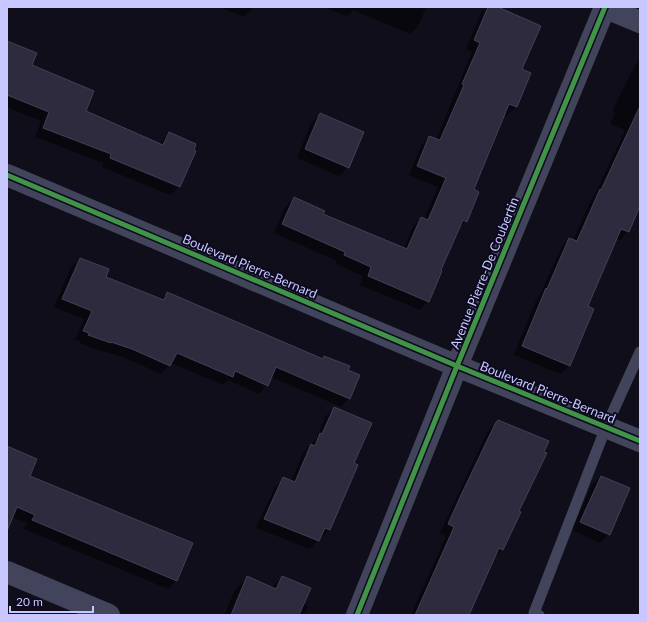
<svg xmlns="http://www.w3.org/2000/svg" width="647" height="622" font-family="Lato,sans-serif">
  <style>
    .shadow { fill: #0007 }
    .building { fill: #2d2b3d; stroke: #424058 }
    .lines { fill: none; stroke-linecap: round; stroke-linejoin: round }
    .lane { stroke: #42445b; stroke-width: 11 }
    .street { stroke: #42445b; stroke-width: 22 }
    .cycleway-casing { stroke: #0c0a1e; stroke-width: 8 }
    .cycleway { stroke: #419447; stroke-width: 5 }
    .labels { text-anchor: middle; dominant-baseline: central; stroke-width: 4; stroke-linejoin: round; paint-order: stroke }
    .street-label { font-size: 13px; fill: #c9c7ff; stroke: #0c0a1e }
  </style>
  <rect width="100%" height="100%" fill="#100e1a"/>
  <!-- shadow -->
  <g class="shadow">
    <path d="M219 7H254L244 17Z"/>
    <path d="M323 7H426L419 25 410 34 353 10 347 16Z"/>
    <path d="M487 7H496L520 70 529 74 516 107 507 115 504 114 472 190 467 221 457 229 428 301 420 310 360 285 363 276 336 264 337 261 274 233 285 207 294 198 322 214 404 249 413 226 422 218 424 219 438 187 409 175 421 146 429 137 436 140 472 52 466 49 481 13Z"/>
    <path d="M7 42 30 65 85 111 159 144 169 133 192 150 179 187 170 195 102 167 103 163 35 137 41 121 7 107Z"/>
    <path d="M640 60V196L628 231 620 240 616 239 587 307 593 309 569 366 560 374 514 355 537 298 540 295 561 248 569 239 573 241 591 199 594 196 625 130 610 124 615 113 612 112 635 65Z"/>
    <path d="M320 115 348 167 339 176 297 158 311 123Z"/>
    <path d="M80 259 104 277 161 299 167 294 322 360 324 357 347 371 349 399 341 407 271 377 267 385 259 394 228 380 223 385 171 363 161 374 123 357 102 351H101L80 343 81 341 75 340 84 319 54 307 71 267Z"/>
    <path d="M334 408 353 463 357 465 329 530 321 538H319L310 549 256 528 275 487 283 479 291 482 302 454 316 439 325 417Z"/>
    <path d="M496 423 518 512 502 550 494 558 469 615H411L446 536 440 533 487 432Z"/>
    <path d="M7 448 29 476 176 581 168 589 24 529 27 523 7 515Z"/>
    <path d="M601 477 609 534 600 543 572 530 592 485Z"/>
    <path d="M282 577 303 604 308 606 304 615H224L235 590 247 578 271 588Z"/>
  </g>
  <!-- building -->
  <g class="building">
    <path d="M488 7H498L541 26 522 69 531 73 517 107 509 104 474 189 479 192 467 222 463 220 441 270 442 271 429 302 368 276 371 267 344 255 345 252 282 224 294 197 325 211 323 214 407 249 421 217 428 220 446 178 417 166 429 136 440 140 464 85 462 84 480 43 474 40Z"/>
    <path d="M7 41 37 53 32 65 94 91 86 111 163 145 169 132 196 144 194 150 196 151 180 187 110 158 111 154 43 128 49 112 7 95Z"/>
    <path d="M640 106V206L629 232 621 229 588 306 594 309 570 366 522 346 546 288 547 289 569 238 577 241 600 189 601 190Z"/>
    <path d="M320 113 364 132 349 168 305 149Z"/>
    <path d="M80 258 109 269 106 277 164 300 167 292 323 359 324 356 350 366 348 370 360 375 350 399 276 367 268 386 235 371 233 377 177 353 170 366 132 349 111 342V343L88 335 89 333 83 331 92 311 62 299Z"/>
    <path d="M334 407 372 423 354 463 358 465 330 530 325 528 319 541 264 519 283 477 295 482 311 444 315 446 320 433 322 434Z"/>
    <path d="M498 420 549 441 544 452 547 453 519 511 521 512 503 550 499 548 469 615H415L454 527 448 524 461 495 496 422H497Z"/>
    <path d="M7 446 37 459 30 476 193 543 177 581 32 520 35 515 17 507 7 531Z"/>
    <path d="M601 476 630 488 610 535 580 522Z"/>
    <path d="M247 576 276 589 282 576 311 588 299 615H231Z"/>
  </g>
  <g class="lines">
    <!-- lane -->
    <path class="lane" d="M539 615 534 613 606 427 640 352"/>
    <!-- street -->
    <g class="street">
      <path d="M604 7 640 22"/>
      <path d="M7 175 457 366 640 441"/>
      <path d="M7 572 109 615"/>
      <path d="M357 615 457 366 605 7"/>
    </g>
    <!-- cycleway casing -->
    <g class="cycleway-casing">
      <g id="cycleway">
        <path d="M7 175 457 366 640 441"/>
        <path d="M357 615 457 366 605 7"/>
      </g>
    </g>
    <!-- cycleway -->
    <use href="#cycleway" class="cycleway"/>
  </g>
  <g class="labels">
    <!-- street labels -->
    <g class="street-label">
      <text transform="translate(250 266) rotate(23)">Boulevard Pierre-Bernard</text>
      <text transform="translate(484 273) rotate(-68)">Avenue Pierre-De Coubertin</text>
      <text transform="translate(548 392) rotate(22)">Boulevard Pierre-Bernard</text>
    </g>
  </g>
  <!-- border -->
  <rect width="647" height="622" fill="none" stroke="#c9c7ff" stroke-width="16"/>
  <!-- scale -->
  <path d="M10 606v6h83v-6" fill="none" stroke="#c9c7ff" stroke-width="2"/>
  <text x="16" y="606" font-size="12" fill="#c9c7ff" stroke="#0c0a1e" stroke-width="3" paint-order="stroke">20 m</text>
</svg>
